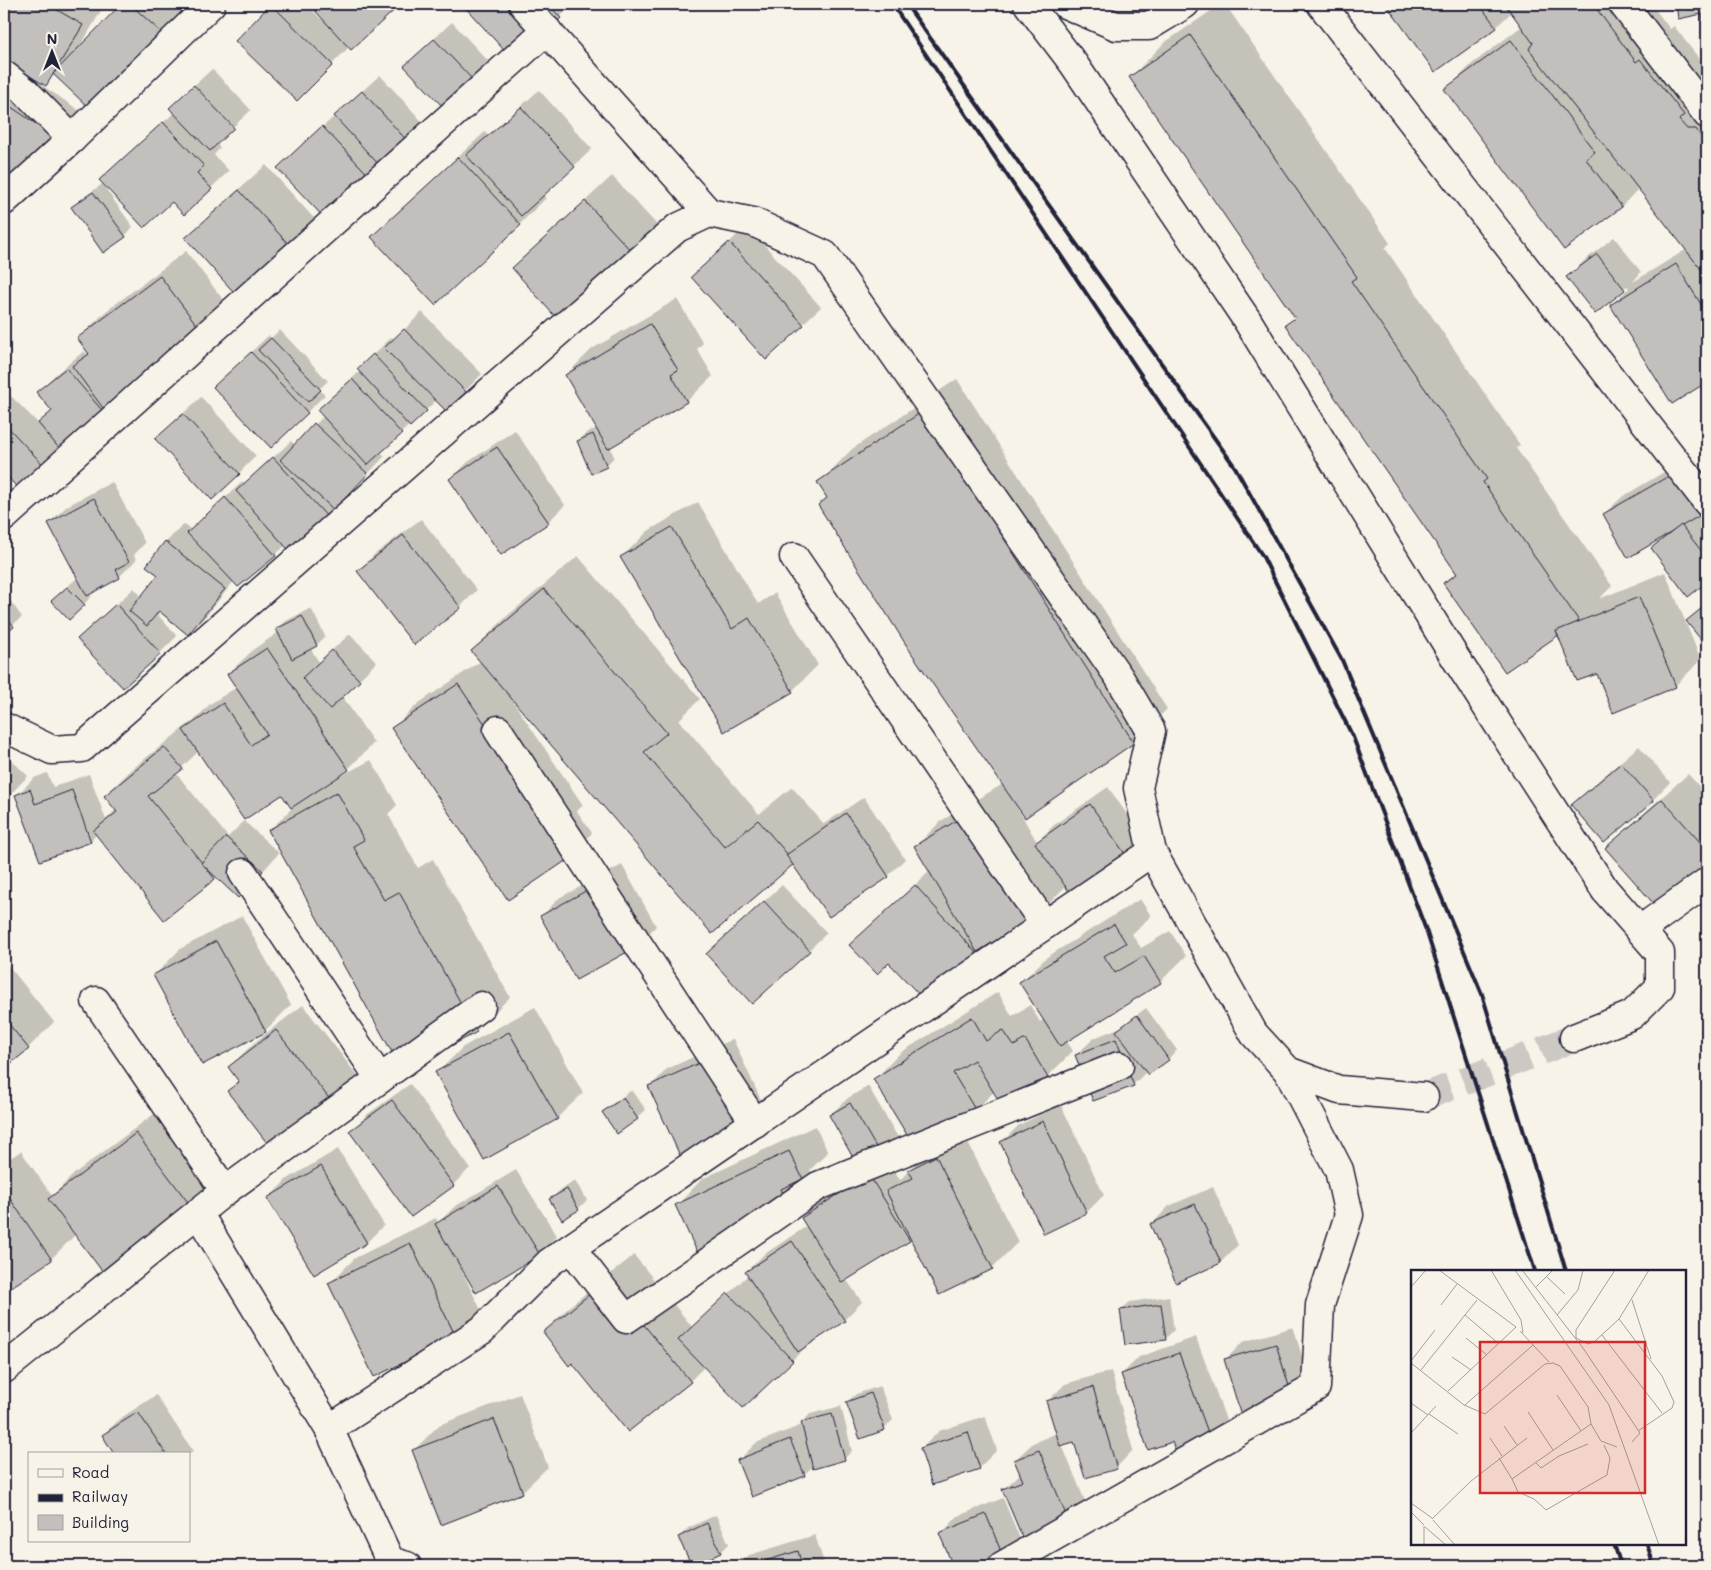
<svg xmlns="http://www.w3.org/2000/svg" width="1711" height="1570" font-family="Mali,sans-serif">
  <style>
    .shadow { fill: #0003 }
    .building { fill: #c2bfbd; stroke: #22223b }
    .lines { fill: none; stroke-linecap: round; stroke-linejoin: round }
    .minor-tunnel { stroke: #ccc9c5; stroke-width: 28; stroke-dasharray: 28 14; stroke-linecap: butt }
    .minor-casing { stroke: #22223b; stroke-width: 31 }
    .minor { stroke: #f7f3e8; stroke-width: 28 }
    .rail { stroke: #22223b; stroke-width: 4 }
    .inset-road { fill: none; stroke: #a29fa3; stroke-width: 1 }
    .view { fill: #d62828; fill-opacity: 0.15; stroke: #d62828; stroke-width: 2.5 }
    .inset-edge { fill: none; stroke: #22223b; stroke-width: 2.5 }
  </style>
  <rect width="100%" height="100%" fill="#f7f3e8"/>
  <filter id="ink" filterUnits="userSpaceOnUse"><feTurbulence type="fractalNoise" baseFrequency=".02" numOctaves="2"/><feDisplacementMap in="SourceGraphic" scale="10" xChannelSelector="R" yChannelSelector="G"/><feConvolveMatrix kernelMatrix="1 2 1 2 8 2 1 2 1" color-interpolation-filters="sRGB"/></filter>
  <g filter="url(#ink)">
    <!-- shadow -->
    <g class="shadow">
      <path d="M4 4H105L77 52 123 4H183L187 7 165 29 180 43 55 74 45 84 36 78 34 80 92 119 4 205Z"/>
      <path d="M274 4H306L321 19 323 17 310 4H399L351 48 350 46 297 100 237 41Z"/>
      <path d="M464 4H574L514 59Z"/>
      <path d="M1221 4H1225L1390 243 1385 248 1520 445 1516 448 1612 586 1599 599 1665 572 1701 660 1675 686 1598 672 1559 633 1445 584 1457 572 1287 325 1296 316 1131 77 1164 43Z"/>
      <path d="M1394 4H1651L1670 29 1674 26 1707 69V381L1672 403 1611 305 1629 288 1627 286 1595 312 1568 277 1585 260 1614 237 1641 272 1633 282 1687 249 1639 188 1621 207 1446 90 1472 64 1522 26 1512 12 1496 27 1390 8Z"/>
      <path d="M1677 4H1707V34L1703 13 1679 17Z"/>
      <path d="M452 22 489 62 472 79 423 49Z"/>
      <path d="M212 69 251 110 216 143 220 148 214 155 229 171 211 188 184 213 172 201 104 184 103 185 133 227 125 236 72 208 81 199 104 183 118 163 175 112 188 91Z"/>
      <path d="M380 75 436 137 333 225 296 151Z"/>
      <path d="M539 90 592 149 543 195 546 198 520 224 435 303 373 237 399 211 485 132 488 136Z"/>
      <path d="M266 165 328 234 249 307 187 238 213 212Z"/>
      <path d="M612 176 658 226 632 252 513 268Z"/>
      <path d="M747 226 821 307 766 358 710 260Z"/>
      <path d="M186 251 237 318 24 493 4 471V403L11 396 39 424 53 410 38 392 55 375 84 351 86 354 89 351 79 338 105 312Z"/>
      <path d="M677 299 703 343 697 349 713 376 687 401 610 446 614 457 606 466 579 441 587 432 598 428 566 375 592 349Z"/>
      <path d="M422 312 482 374 465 391 437 400 380 452 385 456 344 499 348 502 286 545 275 555 234 581 206 616 188 633 160 611 157 614 177 636 160 653 79 639 134 588 142 597 159 575 148 565 166 542 184 524 191 530 243 481 245 484 291 441 295 445 324 416 319 410 360 371 358 369 376 352 392 337 394 340Z"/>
      <path d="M280 330 328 381 319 389 325 395 307 412 232 370 269 335 271 338Z"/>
      <path d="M4 355 10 360 4 367Z"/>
      <path d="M957 379 1167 709 1133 743 1015 804 1037 842 1054 825 1108 787 1147 843 1130 860 1062 879 1061 880 1065 887 1039 913 991 942 978 955 890 961 851 945 930 871 915 847 941 821 1003 784 820 505 828 496 819 483 852 449Z"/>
      <path d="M201 397 256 456 239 473 174 422Z"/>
      <path d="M515 430 565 505 548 522 451 479 468 462Z"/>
      <path d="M1691 456 1707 483 1702 512 1707 519V581L1688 595 1653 548 1664 537 1604 514 1622 497Z"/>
      <path d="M112 482 145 543 134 555 137 559 119 577 89 593 92 596 84 604 61 592 76 579 81 584 49 523 67 506Z"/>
      <path d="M698 502 758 604 775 593 818 665 792 691 622 557 648 531Z"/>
      <path d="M421 519 477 590 460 607 358 571 375 554Z"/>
      <path d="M578 556 700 699 679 720 759 814 792 787 824 824 864 797 905 859 888 876 797 860 712 932 513 699 512 700 583 805 577 811 592 833 566 859 393 728 419 703 481 661 472 651 506 617Z"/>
      <path d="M4 592 22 617 4 632Z"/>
      <path d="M1707 602V645L1688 621Z"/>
      <path d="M311 608 325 636 317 645 310 648 319 662 350 634 377 662 342 696 374 743 348 769 336 777 337 778 371 760 397 805 388 814 418 868 433 859 510 997 476 1031 269 831 292 808 282 793 199 751 176 773 228 837 244 821 279 853 256 879 217 876 214 878 97 834 90 841 17 795 34 778 47 773 53 787 89 774 106 820 116 809 105 796 131 770 191 722 192 723 210 704 237 687 228 674 254 649 279 632 277 629 286 621Z"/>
      <path d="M1639 746 1670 782 1653 800 1604 841 1573 805 1590 788Z"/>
      <path d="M4 753 28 776 4 801Z"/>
      <path d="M1688 774 1707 795V883L1607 848 1633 823Z"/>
      <path d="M622 865 656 926 639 944 542 916 559 898Z"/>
      <path d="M782 885 827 933 752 1003 725 937Z"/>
      <path d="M1140 899 1151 916 1132 934 1141 948 1170 931 1186 956 1160 982 1066 1040 1073 1051 1047 1077 995 1091 975 1110 875 1079 900 1053 998 992 1012 1016 1030 1005 1040 1022 1044 1019 1021 982 1047 957Z"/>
      <path d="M242 916 291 1005 265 1031 155 975 180 949Z"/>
      <path d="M4 960 54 1022 28 1048 4 1067Z"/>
      <path d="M303 1005 360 1079 334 1105 228 1092 239 1080 229 1067 255 1042Z"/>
      <path d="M535 1007 583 1093 557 1118 437 1073 463 1047Z"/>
      <path d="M1146 1008 1177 1050 1168 1059 1148 1073 1147 1071 1133 1085 1076 1055 1094 1038 1121 1027Z"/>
      <path d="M733 1039 766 1111 650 1087 667 1069Z"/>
      <path d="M410 1084 470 1168 453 1185 351 1131 368 1114Z"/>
      <path d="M868 1086 903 1146 888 1161 900 1180 935 1144 962 1131 1018 1242 992 1268 911 1238 846 1279 862 1302 844 1320 810 1343 743 1407 705 1366 690 1381 572 1361 544 1332 570 1306 634 1255 693 1328 748 1275 746 1273 763 1255 807 1226 802 1218 819 1201 863 1173 830 1115 848 1098Z"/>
      <path d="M632 1090 646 1110 637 1118 603 1113 612 1104Z"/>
      <path d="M1061 1105 1104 1195 1087 1212 1002 1142 1019 1125Z"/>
      <path d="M162 1108 224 1190 198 1216 76 1234 51 1259 4 1291V1162L21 1151 52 1196 75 1173Z"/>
      <path d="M815 1126 828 1152 810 1170 819 1190 677 1205 702 1179Z"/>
      <path d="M338 1149 384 1225 367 1242 314 1273 269 1198 286 1180Z"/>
      <path d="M516 1170 557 1236 539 1254 460 1267 481 1310 455 1336 329 1284 355 1258 436 1218 438 1223 454 1207Z"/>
      <path d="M575 1181 587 1200 578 1209 562 1218 551 1200 559 1191Z"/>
      <path d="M1213 1187 1238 1245 1221 1262 1177 1281 1152 1224 1169 1206Z"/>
      <path d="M1169 1296 1174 1330 1165 1339 1121 1310 1130 1302Z"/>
      <path d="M1293 1327 1313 1391 1295 1408 1225 1360 1243 1342Z"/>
      <path d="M1196 1337 1229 1428 1212 1445 1172 1440 1122 1374 1139 1357Z"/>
      <path d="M1111 1371 1133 1450 1116 1468 1075 1440 1062 1445 1089 1511 1072 1528 1004 1489 1021 1473 1015 1460 1033 1443 1057 1433 1048 1401 1065 1384Z"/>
      <path d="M880 1386 893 1420 884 1429 847 1402 856 1394Z"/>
      <path d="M520 1394 548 1467 522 1492 413 1451 439 1425Z"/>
      <path d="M156 1395 193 1451 189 1455V1454H115L103 1435 121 1418Z"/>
      <path d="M841 1406 852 1451 844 1459 813 1466 804 1475 738 1461 756 1443 802 1425V1423L810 1414Z"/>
      <path d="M985 1416 997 1450 979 1468 921 1449 939 1431Z"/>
      <path d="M1003 1498 1023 1546 997 1566H954L941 1534 958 1516Z"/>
      <path d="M716 1515 729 1544 721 1552 693 1565 679 1537 688 1528Z"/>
      <path d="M815 1535 825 1566H738L749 1555Z"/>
      <path d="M173 1560 175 1566H152Z"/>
    </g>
    <!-- building -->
    <g class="building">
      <path d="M4 4H47L83 25 46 86 4 60Z"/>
      <path d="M82 4H94L89 9Z"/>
      <path d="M121 4H130L162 33 105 123 53 74Z"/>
      <path d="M271 4 333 65 297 101 235 41Z"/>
      <path d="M309 4H401L351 50Z"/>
      <path d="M462 4H548L561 18 514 61Z"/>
      <path d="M1394 4H1446L1450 8 1456 4H1479L1497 28 1435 72 1388 7Z"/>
      <path d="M1505 4H1593L1636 62 1640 59 1684 115 1679 120 1687 129H1696L1707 145V277L1529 49 1533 43Z"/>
      <path d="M1676 4H1707V36H1705L1702 14 1678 19Z"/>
      <path d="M1190 35 1357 277 1351 281 1487 479 1483 482 1579 621 1505 672 1443 583 1457 574 1285 325 1295 318 1129 77Z"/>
      <path d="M434 39 473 80 443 107 404 66Z"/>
      <path d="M1511 40 1595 152 1586 159 1622 207 1564 250 1444 89Z"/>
      <path d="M194 85 234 128 210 151 169 108Z"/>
      <path d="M362 91 420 155 393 180 334 116Z"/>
      <path d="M4 102 67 145 4 204Z"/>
      <path d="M521 107 575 167 521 216 466 155Z"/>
      <path d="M163 122 204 166 197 173 212 189 184 215 172 202 144 228 99 180Z"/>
      <path d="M322 126 378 185 333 227 277 168Z"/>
      <path d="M458 157 521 225 435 305 371 237Z"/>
      <path d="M239 190 303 260 249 309 185 238Z"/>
      <path d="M93 192 126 237 103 253 71 207Z"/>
      <path d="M585 201 633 253 559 321 512 268Z"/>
      <path d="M729 242 804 325 766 360 691 277Z"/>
      <path d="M1597 254 1625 290 1595 314 1566 277Z"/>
      <path d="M1676 264 1707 314V382L1672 404 1610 305Z"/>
      <path d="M160 276 212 345 111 419 72 366 89 354 77 338Z"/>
      <path d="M650 324 678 370 671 374 687 402 608 449 565 375Z"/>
      <path d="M404 329 466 392 446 411 384 348Z"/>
      <path d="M271 338 321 390 308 402 258 350Z"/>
      <path d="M251 352 308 413 271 448 213 387Z"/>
      <path d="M373 354 427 411 410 427 357 369Z"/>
      <path d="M66 368 117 428 73 465 38 423 52 411 36 392Z"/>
      <path d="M352 379 402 434 367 465 317 410Z"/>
      <path d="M923 411 1134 743 1025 818 910 651 818 505 827 498 817 482Z"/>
      <path d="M183 414 240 474 212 500 155 439Z"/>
      <path d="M1707 415V431L1700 421Z"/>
      <path d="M4 423 49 471 24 495 4 473Z"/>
      <path d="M314 423 368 474 334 510 280 460Z"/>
      <path d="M593 434 607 467 591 474 577 441Z"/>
      <path d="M497 447 549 523 501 555 449 479Z"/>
      <path d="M273 457 331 521 293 555 236 491Z"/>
      <path d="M1674 473 1699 516 1628 558 1603 514Z"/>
      <path d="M225 497 276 556 238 587 187 533Z"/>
      <path d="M94 498 129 562 116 569 120 578 87 596 48 523Z"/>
      <path d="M1681 525 1707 558V582L1688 597 1651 548Z"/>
      <path d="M672 527 732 629 749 618 793 692 724 732 620 557Z"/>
      <path d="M403 535 461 608 414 645 357 571Z"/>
      <path d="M165 541 225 589 188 635 159 611 147 626 129 611 158 575 146 566Z"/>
      <path d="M67 587 85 605 69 620 51 601Z"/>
      <path d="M544 589 667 733 644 752 725 847 758 820 795 863 712 934 471 651Z"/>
      <path d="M1639 597 1676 687 1613 713 1597 674 1577 681 1556 631Z"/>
      <path d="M116 604 161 654 123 688 77 639Z"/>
      <path d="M1707 604V647L1686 621Z"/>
      <path d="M4 612 14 627 4 634Z"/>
      <path d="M302 616 317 646 292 659 276 629Z"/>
      <path d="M267 648 349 770 291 808 282 795 244 820 183 730 223 703 251 745 267 734 227 674Z"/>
      <path d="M332 650 360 681 330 709 302 678Z"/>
      <path d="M458 684 558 832 567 860 508 900 391 728Z"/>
      <path d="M164 747 183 769 148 796 215 879 164 920 93 831 117 812 104 796Z"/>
      <path d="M1621 763 1654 801 1604 843 1571 805Z"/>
      <path d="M4 787 11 794 4 802Z"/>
      <path d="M30 789 35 804 72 790 91 842 40 861 15 795Z"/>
      <path d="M337 792 364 840 353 846 384 900 399 892 477 1032 403 1072 268 830Z"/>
      <path d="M1662 799 1707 850V884L1667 919 1605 848Z"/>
      <path d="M1090 804 1130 861 1075 900 1035 843Z"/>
      <path d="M976 809 1040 914 977 952 914 846Z"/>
      <path d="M846 813 889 877 829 917 786 855Z"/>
      <path d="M226 837 263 871 238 898 201 863Z"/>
      <path d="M604 881 640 945 576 980 540 916Z"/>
      <path d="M915 885 979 956 927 1003 889 963 877 974 849 945Z"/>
      <path d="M764 901 810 951 752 1004 706 954Z"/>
      <path d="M1114 924 1126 943 1104 956 1115 973 1144 956 1161 983 1060 1046 1019 982Z"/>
      <path d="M216 941 266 1032 202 1065 153 975Z"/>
      <path d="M1137 1015 1169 1060 1148 1075 1116 1031Z"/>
      <path d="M972 1017 986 1041 1003 1030 1014 1046 1025 1039 1048 1078 1002 1106 974 1060 953 1073 976 1111 915 1148 873 1079Z"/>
      <path d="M4 1018 29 1049 4 1069Z"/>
      <path d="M276 1030 335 1106 274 1152 227 1091 239 1082 228 1067Z"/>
      <path d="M509 1032 558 1119 484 1160 435 1072Z"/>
      <path d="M1116 1039 1134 1086 1093 1101 1075 1055Z"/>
      <path d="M715 1056 749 1130 682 1160 648 1086Z"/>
      <path d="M623 1098 638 1119 617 1134 602 1112Z"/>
      <path d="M392 1100 454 1186 411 1217 349 1131Z"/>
      <path d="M850 1103 886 1164 864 1177 829 1115Z"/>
      <path d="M1043 1121 1087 1213 1044 1234 1000 1142Z"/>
      <path d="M136 1133 199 1217 111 1283 48 1199Z"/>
      <path d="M789 1151 803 1179 781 1189 794 1217 702 1262 675 1205Z"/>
      <path d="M936 1156 993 1269 939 1295 886 1191 913 1178 908 1170Z"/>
      <path d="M321 1166 367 1243 314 1275 267 1198Z"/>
      <path d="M869 1175 910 1241 842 1283 801 1218Z"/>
      <path d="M498 1186 540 1255 476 1293 435 1224Z"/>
      <path d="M567 1189 579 1210 562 1220 549 1199Z"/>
      <path d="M4 1190 52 1260 4 1292Z"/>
      <path d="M1195 1204 1221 1263 1176 1283 1150 1224Z"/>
      <path d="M792 1241 845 1321 798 1352 745 1272Z"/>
      <path d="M410 1243 456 1337 374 1377 328 1283Z"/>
      <path d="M607 1280 691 1382 628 1432 572 1363 569 1366 543 1332Z"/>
      <path d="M728 1293 793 1361 743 1408 678 1340Z"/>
      <path d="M1161 1304 1166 1340 1125 1345 1120 1310Z"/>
      <path d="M1276 1344 1296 1409 1244 1425 1224 1359Z"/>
      <path d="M1179 1353 1213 1446 1178 1459 1172 1442 1148 1450 1121 1374Z"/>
      <path d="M1093 1387 1117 1469 1085 1478 1074 1442 1060 1446 1046 1401Z"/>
      <path d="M871 1393 885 1430 860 1439 846 1402Z"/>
      <path d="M138 1412 166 1454H114L102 1435Z"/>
      <path d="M832 1414 845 1460 813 1469 801 1422Z"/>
      <path d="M494 1419 523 1493 441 1525 412 1450Z"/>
      <path d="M968 1432 980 1469 932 1485 920 1448Z"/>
      <path d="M790 1439 805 1476 752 1497 737 1460Z"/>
      <path d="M1039 1450 1072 1529 1027 1548 1002 1489 1023 1481 1014 1460Z"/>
      <path d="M986 1514 1006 1564 1000 1566H953L939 1533Z"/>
      <path d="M707 1523 721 1553 692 1566 678 1537Z"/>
      <path d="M798 1551 802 1566H748Z"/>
    </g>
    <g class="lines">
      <!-- minor-tunnel -->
      <path class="minor-tunnel" d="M1424 1097 1574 1038"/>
      <!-- minor casing -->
      <g class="minor-casing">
        <g id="minor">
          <path d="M523 4 709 213"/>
          <path d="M1028 4 1073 63 1247 320 1456 659 1605 890 1660 953V987L1632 1015 1574 1038"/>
          <path d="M1065 4 1116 26H1149L1185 4"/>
          <path d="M1321 4 1707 502"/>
          <path d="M1623 4 1707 114"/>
          <path d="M4 75 26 92 72 139"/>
          <path d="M4 201 72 139 211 4"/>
          <path d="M4 517 547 30"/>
          <path d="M794 557 1045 925"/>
          <path d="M4 727 52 750 82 748 677 228 709 213 753 222 825 255 1119 677 1151 731 1138 788 1152 852 1254 1034 1288 1071 1339 1090 1424 1097"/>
          <path d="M498 730 755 1123"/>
          <path d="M243 873 380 1079"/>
          <path d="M1640 930 1707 882"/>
          <path d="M96 1001 225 1191"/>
          <path d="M198 1213 329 1429 482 1330 550 1262 1152 852"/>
          <path d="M571 1248 626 1319 818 1186 1119 1066"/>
          <path d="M4 1369 225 1191 481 1006"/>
          <path d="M329 1429 390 1561 407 1566"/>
          <path d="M1002 1566 1316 1387 1320 1305 1349 1215 1339 1170 1288 1071"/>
        </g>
      </g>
      <!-- minor -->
      <use href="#minor" class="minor"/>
      <!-- rail -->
      <g class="rail">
        <path d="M892 4 1262 555 1353 737 1426 930 1535 1271"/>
        <path d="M906 4 1235 467 1342 660 1482 994 1566 1271"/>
        <path d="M1614 1544 1621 1566"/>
        <path d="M1647 1544 1654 1566"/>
      </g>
    </g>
  </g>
  <!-- overview -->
  <g transform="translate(1411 1270)">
    <rect width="275" height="275" fill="#f7f3e8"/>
    <path class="inset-road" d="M28 0 105 57 37 121M80 0 110 50 112 63M104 0 198 135 248 275M111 0 172 78 229 163 221 172M204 0 165 60V68L177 74 183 72 208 49 238 0M136 7 154 24M0 17 15 0M125 17 142 0M221 30 240 89M30 35 46 14M54 45 88 74M146 45 167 20 172 0M208 49 251 106 263 132 261 138 227 161M109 61 138 92M191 65 251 143M55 68 76 85M41 87 60 100M0 91 24 60M0 93 53 135 74 144 134 94 142 93 149 96 177 137 180 154 190 171 206 177M10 100 66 30M146 125 170 161M0 133 17 145M54 135 122 75M117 142 142 180M18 144 47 164M93 156 106 175M0 163 25 136M79 168 91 186M88 188 101 209 180 154M124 192 130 198 148 186 177 174M101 209 107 222 123 229 135 240 196 205 199 188 193 175M0 233 21 248M0 242 13 255M21 249 60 211 116 168M22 250 44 275M14 257 35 275M13 275V256"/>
    <path class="view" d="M69 72H234V223H69Z"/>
    <rect width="275" height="275" class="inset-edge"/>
  </g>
  <!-- margin -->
  <rect width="1711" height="1570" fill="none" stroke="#f7f3e8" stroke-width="20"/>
  <rect x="10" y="10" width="1691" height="1550" fill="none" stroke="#22223b" stroke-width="2" filter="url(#ink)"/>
  <!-- legend -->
  <rect x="28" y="1452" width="162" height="90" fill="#f7f3e8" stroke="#a29fa3"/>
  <rect x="38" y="1469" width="25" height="8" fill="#f7f3e8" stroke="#a29fa3"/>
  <text x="72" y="1478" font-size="15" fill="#22223b">Road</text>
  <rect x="38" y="1494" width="25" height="8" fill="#22223b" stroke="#a29fa3"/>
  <text x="72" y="1502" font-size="15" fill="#22223b">Railway</text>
  <rect x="38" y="1515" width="25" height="15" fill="#c2bfbd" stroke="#a29fa3"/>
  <text x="72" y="1528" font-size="15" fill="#22223b">Building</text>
  <!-- north arrow -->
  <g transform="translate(52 52)" stroke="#f7f3e8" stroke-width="4" paint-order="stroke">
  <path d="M0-4L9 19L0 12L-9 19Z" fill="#22223b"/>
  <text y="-8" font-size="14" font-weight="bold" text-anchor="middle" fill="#22223b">N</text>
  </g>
</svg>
